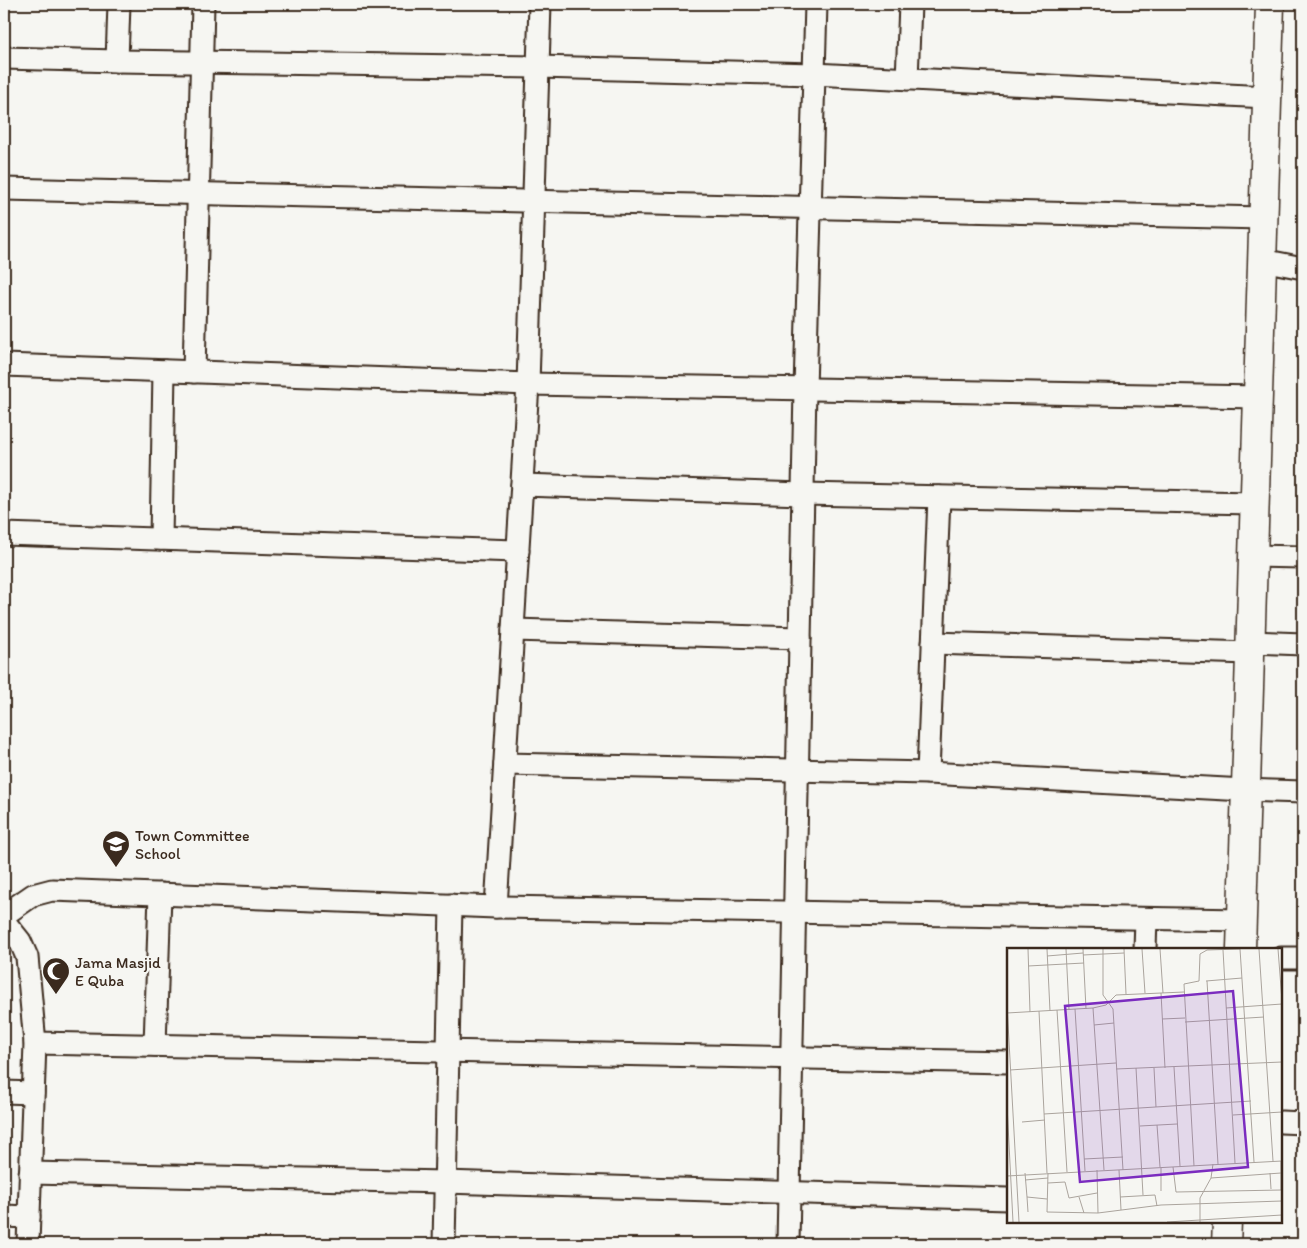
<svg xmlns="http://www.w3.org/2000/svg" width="1307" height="1248" font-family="Itim,sans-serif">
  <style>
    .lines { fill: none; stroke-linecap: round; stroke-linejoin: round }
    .street-casing { stroke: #3b2a1e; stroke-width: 25 }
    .secondary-casing { stroke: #3b2a1e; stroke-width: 31 }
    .street { stroke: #f6f6f2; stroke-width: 21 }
    .secondary { stroke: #f6f6f2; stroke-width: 28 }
    .labels { text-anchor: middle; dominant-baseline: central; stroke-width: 4.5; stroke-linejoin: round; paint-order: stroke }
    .poi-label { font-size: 16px; fill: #3b2a1e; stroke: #f6f6f2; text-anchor: start }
    .inset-road { fill: none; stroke: #aba49d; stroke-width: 1 }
    .view { fill: #7b2cbf; fill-opacity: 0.15; stroke: #7b2cbf; stroke-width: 2.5 }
    .inset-edge { fill: none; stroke: #3b2a1e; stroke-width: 2.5 }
  </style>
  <rect width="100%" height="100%" fill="#f6f6f2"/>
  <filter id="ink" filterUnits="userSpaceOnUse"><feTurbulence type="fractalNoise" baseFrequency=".02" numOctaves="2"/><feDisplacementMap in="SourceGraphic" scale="10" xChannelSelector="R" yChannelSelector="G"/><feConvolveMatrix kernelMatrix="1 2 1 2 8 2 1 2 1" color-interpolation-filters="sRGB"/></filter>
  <g filter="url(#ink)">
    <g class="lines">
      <!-- street casing -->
      <g class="street-casing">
        <g id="street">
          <path d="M4 58 117 61 538 67 814 74 1267 97"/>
          <path d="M117 61 119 4"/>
          <path d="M907 79 910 4"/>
          <path d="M4 189 1263 218"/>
          <path d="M1262 260 1303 268"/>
          <path d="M4 365 528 384 1258 397"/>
          <path d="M194 372 203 4"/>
          <path d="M522 485 803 494 1254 503"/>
          <path d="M4 534 518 551"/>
          <path d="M161 539 164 371"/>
          <path d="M1253 556 1303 557"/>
          <path d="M513 630 800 638"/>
          <path d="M1250 642 1303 644"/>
          <path d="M933 643 1250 653"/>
          <path d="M505 764 928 773 1245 790 1303 792"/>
          <path d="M928 773 939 497"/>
          <path d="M496 907 528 384 540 4"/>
          <path d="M4 915 33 895 52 890 496 907 1242 920"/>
          <path d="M4 921 20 941 27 957 35 1043 28 1244"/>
          <path d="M1145 949 1146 919"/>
          <path d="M1281 958H1303"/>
          <path d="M35 1043 1008 1062"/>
          <path d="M155 1045 160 894"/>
          <path d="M4 1092 33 1093"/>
          <path d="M1281 1122 1303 1123"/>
          <path d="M30 1173 445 1182 1008 1199"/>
          <path d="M4 1216 29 1217"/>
          <path d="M444 1244 451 905"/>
          <path d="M788 1244 805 389 816 4"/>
        </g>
      </g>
      <!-- secondary casing -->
      <g class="secondary-casing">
        <g id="secondary">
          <path d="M1241 949 1270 4"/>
          <path d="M1226 1244 1227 1222"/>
        </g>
      </g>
      <!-- street -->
      <use href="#street" class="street"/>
      <!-- secondary -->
      <use href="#secondary" class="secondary"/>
    </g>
  </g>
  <!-- icons -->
  <defs>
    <g id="school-pin" transform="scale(1.4375)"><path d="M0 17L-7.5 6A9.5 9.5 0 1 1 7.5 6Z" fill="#3b2a1e" stroke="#f6f6f2"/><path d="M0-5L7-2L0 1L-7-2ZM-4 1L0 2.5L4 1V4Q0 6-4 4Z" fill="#fff"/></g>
    <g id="mosque-pin" transform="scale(1.4375)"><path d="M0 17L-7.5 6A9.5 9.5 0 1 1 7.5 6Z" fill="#3b2a1e" stroke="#f6f6f2"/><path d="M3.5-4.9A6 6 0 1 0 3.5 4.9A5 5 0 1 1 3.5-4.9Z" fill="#fff"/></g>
  </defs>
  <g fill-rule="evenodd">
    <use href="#school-pin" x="116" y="844"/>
    <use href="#mosque-pin" x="56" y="971"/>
  </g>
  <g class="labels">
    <!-- poi labels -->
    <g class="poi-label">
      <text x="135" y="835">Town Committee<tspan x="135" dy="18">School</tspan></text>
      <text x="75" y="962">Jama Masjid<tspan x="75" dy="18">E Quba</tspan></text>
    </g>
  </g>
  <!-- overview -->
  <g transform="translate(1007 948)">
    <rect width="275" height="275" fill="#f6f6f2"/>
    <path class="inset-road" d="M21 1 23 64M40 1 43 63M59 1 62 62M76 1 79 61M96 1V47L106 61 116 222M117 1 119 46M135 1 138 45M153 1 156 45M233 1 247 214M252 1 266 213M271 1 275 53M216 2 228 215M76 7 117 5M40 8 76 5M21 18 77 15M199 33 235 30M200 33 211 216M154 45 158 120M0 57 12 274M86 60 97 222M219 60 275 56M68 61 78 223M50 62 60 224M32 63 40 225M0 65 86 60 99 57 109 47 177 44M155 71 178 70M178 74 257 69M87 77 107 75M167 119 173 218M129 120 136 247M147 120 149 159M109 121 275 114M3 122 109 115M0 157 6 274M37 166 244 153M226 167 275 164M15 174 38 172M150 177 153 219M133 178 170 176M77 211 116 209M187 218 177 36 192 33 193 6 200 2 233 1M154 219V243M166 219 169 244 275 242M90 222 91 265M112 222 114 262M18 225 20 249 40 251M41 225 40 264 91 265 154 257 275 253M263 225 264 241M0 228 275 213M204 230 274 225M18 232 41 230M41 235 58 234 62 250 90 245M274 242V213M20 249 21 264M72 249 77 265M113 249 148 247 150 258M160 274 275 267M193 274V250L204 230 206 216"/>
    <path class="view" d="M226 43 241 219 73 234 58 58Z"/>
    <rect width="275" height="275" class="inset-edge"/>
  </g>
  <!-- margin -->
  <rect width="1307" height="1248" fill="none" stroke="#f6f6f2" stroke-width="20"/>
  <rect x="10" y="10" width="1287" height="1228" fill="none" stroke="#3b2a1e" stroke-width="2" filter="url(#ink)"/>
</svg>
